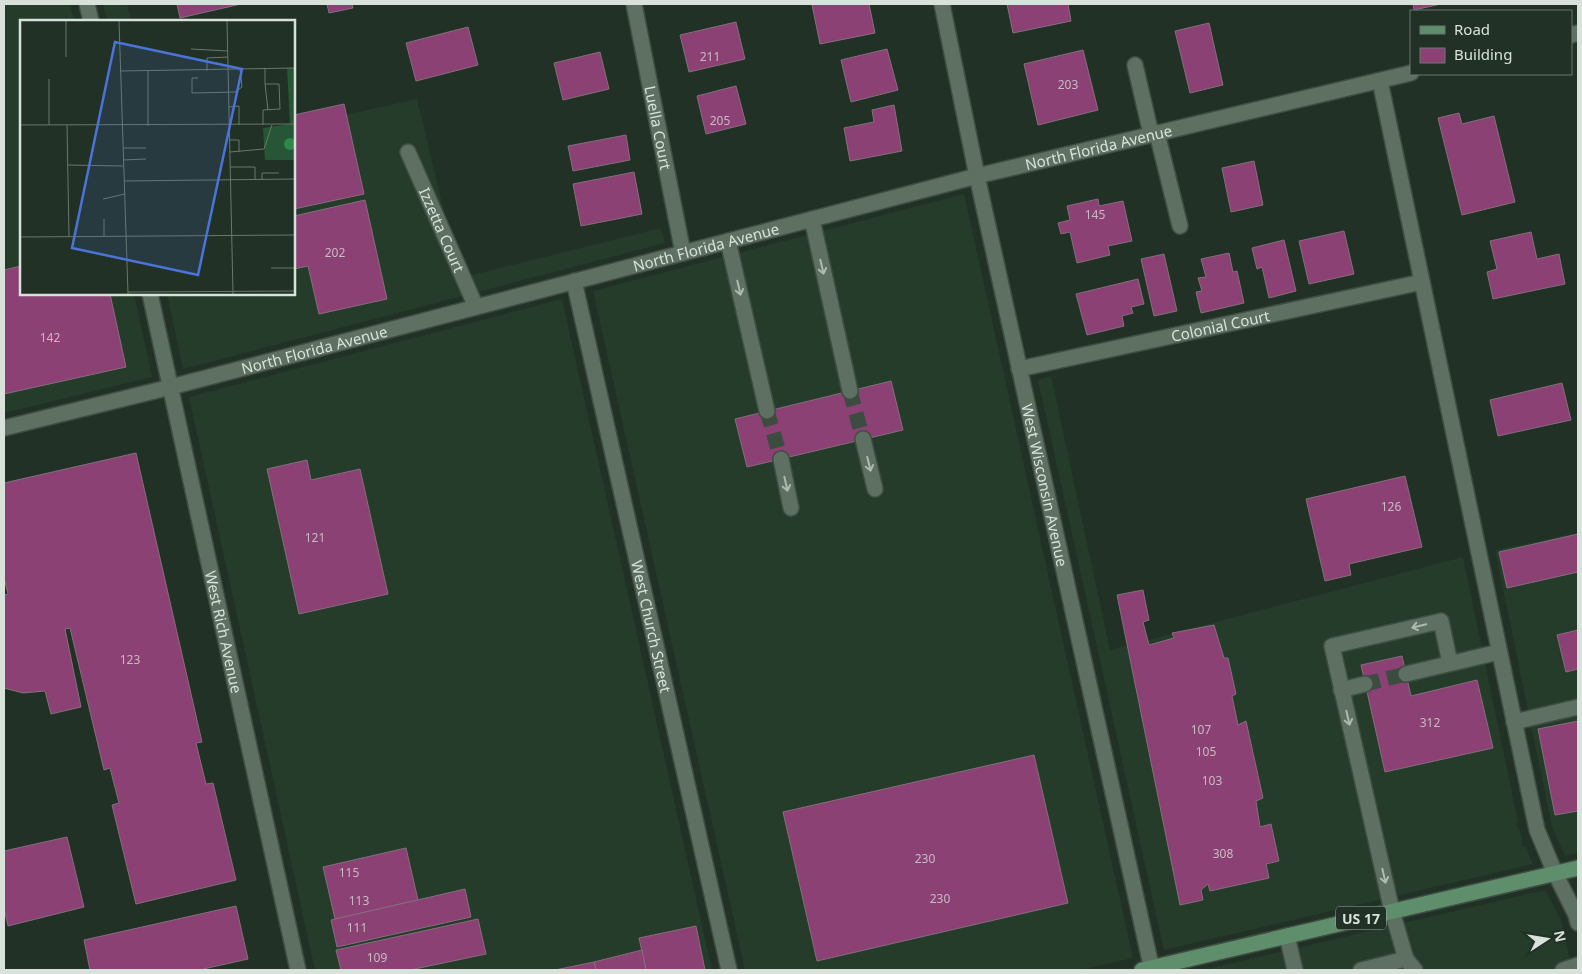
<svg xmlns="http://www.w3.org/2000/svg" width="1582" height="974" font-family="'Noto Sans',sans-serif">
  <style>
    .built { fill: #253c2b }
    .building { fill: #8c4175; stroke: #846f7c }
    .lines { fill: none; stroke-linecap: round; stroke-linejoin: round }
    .minor-tunnel { stroke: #3c4c40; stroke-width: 15; stroke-dasharray: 15 8; stroke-linecap: butt }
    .minor-casing { stroke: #3f4d43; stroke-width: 18 }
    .major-casing { stroke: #3f4d43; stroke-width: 18 }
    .minor { stroke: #5d7061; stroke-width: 15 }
    .major { stroke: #5f8e6c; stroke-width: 15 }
    .oneway { stroke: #adbab0 }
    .labels { text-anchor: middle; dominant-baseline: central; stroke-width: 5; stroke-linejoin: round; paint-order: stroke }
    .number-label { font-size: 12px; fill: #c5bac1 }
    .shield { fill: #213125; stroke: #a1ada4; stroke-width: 1 }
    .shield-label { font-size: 14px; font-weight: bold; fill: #d8e2da }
    .street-label { font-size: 15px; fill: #d8e2da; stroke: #213125 }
    .inset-road { fill: none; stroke: #6a786d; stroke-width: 1 }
    .view { fill: #4c73d8; fill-opacity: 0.15; stroke: #4c73d8; stroke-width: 2.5 }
    .inset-edge { fill: none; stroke: #d8e2da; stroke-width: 2.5 }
  </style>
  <rect width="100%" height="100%" fill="#213125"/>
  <!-- built -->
  <g class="built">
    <path d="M4 4H70L74 21H21V294H134L152 377 4 413Z"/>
    <path d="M103 4H127L131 21H107Z"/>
    <path d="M417 99 460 278 661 228 665 243 183 369 167 294H294V126Z"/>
    <path d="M964 194 1133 958 1080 970H745L593 291Z"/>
    <path d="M562 299 712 970H315L189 397Z"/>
    <path d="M1051 376 1110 650 1463 557 1518 822 1516 823 1521 834 1523 847H1526L1533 864 1164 950 1038 380Z"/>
    <path d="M1578 533V853L1565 856 1552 826 1495 550Z"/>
    <path d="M1545 890 1561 920 1572 970H1203Z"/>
  </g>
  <!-- building -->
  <g class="building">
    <path d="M177 4H241L180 18Z"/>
    <path d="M327 4H352L353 8 329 13Z"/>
    <path d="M816 4H869L875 33 820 44 812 5Z"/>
    <path d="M1007 4H1068L1071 21 1013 33Z"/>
    <path d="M1413 4H1441L1414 10Z"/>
    <path d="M736 22 745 59 689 72 680 35Z"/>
    <path d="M1209 23 1223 85 1190 93 1175 31Z"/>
    <path d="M468 27 478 65 416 81 406 43Z"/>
    <path d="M887 49 898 90 851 102 841 60Z"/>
    <path d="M1083 50 1098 110 1038 125 1024 64Z"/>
    <path d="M600 52 609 89 563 100 554 63Z"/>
    <path d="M736 86 746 124 706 134 697 96Z"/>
    <path d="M344 104 364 194 294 209V115Z"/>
    <path d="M894 105 902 151 850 161 844 128 874 122 872 110Z"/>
    <path d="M1459 113 1462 124 1494 116 1515 202 1462 215 1438 118Z"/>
    <path d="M626 135 630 160 573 171 568 146Z"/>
    <path d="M1254 161 1263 205 1231 212 1222 168Z"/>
    <path d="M634 172 642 214 581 226 573 184Z"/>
    <path d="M1098 199 1099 206 1123 201 1132 241 1108 246 1110 255 1077 263 1070 232 1061 234 1058 223 1070 220 1067 206Z"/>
    <path d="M365 200 387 299 319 314 308 266 294 269V216Z"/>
    <path d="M1344 231 1354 274 1309 284 1299 241Z"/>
    <path d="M1531 232 1537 259 1559 254 1565 284 1493 299 1487 272 1497 269 1490 241Z"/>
    <path d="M1284 240 1296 291 1269 298 1262 267 1257 269 1252 248Z"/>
    <path d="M1229 253 1233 272 1237 271 1244 303 1201 313 1196 292 1202 291 1198 278 1206 277 1201 259Z"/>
    <path d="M1164 254 1177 311 1154 316 1141 259Z"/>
    <path d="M21 266V294H110L126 367 4 394V270Z"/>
    <path d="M1138 279 1144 304 1131 307 1133 313 1122 316 1124 326 1087 335 1076 294Z"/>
    <path d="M891 381 903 430 747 467 735 419Z"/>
    <path d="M1562 383 1571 420 1498 436 1490 400Z"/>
    <path d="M136 453 202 742 196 743 206 784 213 783 236 880 136 904 112 805 119 803 110 768 104 770 70 628 65 629 81 707 51 714 45 691 23 693 4 688V595L8 594 5 582H4V483Z"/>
    <path d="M307 460 311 480 360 469 388 594 299 614 267 469Z"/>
    <path d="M1405 476 1422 547 1349 564 1351 575 1325 581 1306 499Z"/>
    <path d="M1578 534V572L1507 588 1499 552Z"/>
    <path d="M1143 590 1149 620 1143 622 1149 645 1174 638 1172 633 1214 625 1224 658H1228L1236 694 1232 696 1238 725 1246 721 1263 798 1256 801 1260 827 1271 824 1279 861 1266 864 1269 878 1210 891 1208 884 1201 890 1203 900 1180 905 1117 595Z"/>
    <path d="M1578 630V669L1566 672 1557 635Z"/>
    <path d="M1402 656 1411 696 1477 680 1493 748 1385 772 1361 665Z"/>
    <path d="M1578 721V811L1555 815 1538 729Z"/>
    <path d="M1034 755 1068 903 817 961 783 812Z"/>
    <path d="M67 837 84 907 8 926 4 908V851Z"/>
    <path d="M406 848 418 900 335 919 323 867Z"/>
    <path d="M465 889 471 917 337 947 331 920Z"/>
    <path d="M236 906 248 959 199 970H90L84 940Z"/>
    <path d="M478 919 486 954 410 970H341L336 950Z"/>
    <path d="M696 926 705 970H646L639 938Z"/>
    <path d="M642 950 646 970H596L594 962Z"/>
    <path d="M594 962 596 970H555Z"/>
  </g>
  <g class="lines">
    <!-- minor-tunnel -->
    <g class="minor-tunnel">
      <path d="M850 391 863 439"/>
      <path d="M767 411 781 459"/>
      <path d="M1365 684 1406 674"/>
    </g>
    <!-- minor casing -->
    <g class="minor-casing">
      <g id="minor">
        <path d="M87 4 91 21"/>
        <path id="s1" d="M634 4 683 253"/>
        <path id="s2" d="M942 4 977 176 1152 970"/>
        <path d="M1571 35 1578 33"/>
        <path d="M1135 65 1151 134"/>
        <path d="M1380 81 1537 830 1555 873 1576 915 1578 923"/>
        <path d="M1157 133 1180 226"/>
        <path id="s3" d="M408 152 476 307"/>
        <path d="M812 219 850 391"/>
        <path d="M728 241 767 411"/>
        <path id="s4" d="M574 281 729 970"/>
        <path id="s5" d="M150 294 298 970"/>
        <path id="s6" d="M1019 369 1422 282"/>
        <path id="s7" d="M4 428 171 387 977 176 1411 73"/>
        <path d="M863 439 875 489"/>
        <path d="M781 459 791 508"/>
        <path d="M1406 674 1499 652"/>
        <path d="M1341 690 1365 684"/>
        <path d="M1514 722 1578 707"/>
        <path d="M1287 936 1295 970"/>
        <path d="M1361 970 1406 959"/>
        <path d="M1415 970 1406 959 1392 911 1332 646 1441 621 1450 663"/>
        <path d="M1563 970 1578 965"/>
      </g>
    </g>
    <!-- major casing -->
    <g class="major-casing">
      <path id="major" d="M1142 970 1578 868"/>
    </g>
    <!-- minor -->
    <use href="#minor" class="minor"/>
    <!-- major -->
    <use href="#major" class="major"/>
  </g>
  <!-- one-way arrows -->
  <defs><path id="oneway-shaft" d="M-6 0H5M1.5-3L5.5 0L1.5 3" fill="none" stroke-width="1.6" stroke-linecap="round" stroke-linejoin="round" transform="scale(1.25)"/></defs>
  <g class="oneway">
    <use href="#oneway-shaft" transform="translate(822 267) rotate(77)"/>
    <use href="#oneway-shaft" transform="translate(739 288) rotate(77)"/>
    <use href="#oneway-shaft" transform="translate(869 464) rotate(76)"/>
    <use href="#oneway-shaft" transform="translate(786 484) rotate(77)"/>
    <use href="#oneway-shaft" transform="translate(1419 626) rotate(167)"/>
    <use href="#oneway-shaft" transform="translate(1348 718) rotate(77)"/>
    <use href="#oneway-shaft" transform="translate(1384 876) rotate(77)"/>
  </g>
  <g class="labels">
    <!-- number labels -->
    <g class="number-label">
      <text x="710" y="56">211</text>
      <text x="1068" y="84">203</text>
      <text x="720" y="120">205</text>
      <text x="1095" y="214">145</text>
      <text x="335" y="252">202</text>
      <text x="50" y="337">142</text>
      <text x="1391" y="506">126</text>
      <text x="315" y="537">121</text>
      <text x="130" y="659">123</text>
      <text x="1430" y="722">312</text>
      <text x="1201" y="729">107</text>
      <text x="1206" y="751">105</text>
      <text x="1212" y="780">103</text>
      <text x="1223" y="853">308</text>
      <text x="925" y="858">230</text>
      <text x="349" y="872">115</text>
      <text x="940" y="898">230</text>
      <text x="359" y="900">113</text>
      <text x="357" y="927">111</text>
      <text x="377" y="957">109</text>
    </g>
    <!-- shield labels -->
    <rect class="shield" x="1336" y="906.5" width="50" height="23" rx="4"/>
    <g class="shield-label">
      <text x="1361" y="918">US 17</text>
    </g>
    <!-- street labels -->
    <g class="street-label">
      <text stroke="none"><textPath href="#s1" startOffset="126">Luella Court</textPath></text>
      <text stroke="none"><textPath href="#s7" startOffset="1130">North Florida Avenue</textPath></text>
      <text stroke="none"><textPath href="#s3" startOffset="85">Izzetta Court</textPath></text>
      <text stroke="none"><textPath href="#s7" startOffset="725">North Florida Avenue</textPath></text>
      <text stroke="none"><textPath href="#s6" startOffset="206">Colonial Court</textPath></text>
      <text stroke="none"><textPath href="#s7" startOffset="320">North Florida Avenue</textPath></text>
      <text stroke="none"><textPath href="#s2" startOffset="492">West Wisconsin Avenue</textPath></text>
      <text stroke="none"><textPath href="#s4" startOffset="354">West Church Street</textPath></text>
      <text stroke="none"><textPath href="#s5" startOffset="346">West Rich Avenue</textPath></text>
    </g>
  </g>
  <!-- overview -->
  <g transform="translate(20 20)">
    <rect width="275" height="275" fill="#213125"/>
    <path d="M267 48H275V140H245L243 108 270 104Z" fill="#265635"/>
    <path d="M264 124a6 6 0 1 1 12 0a6 6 0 1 1-12 0Z" fill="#2f874d"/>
    <path class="inset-road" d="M46 1V37M99 1 108 274M207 1 213 274M171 29 207 31M100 51 275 48M128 51V106M187 51V38L208 37M178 58H172V73L215 72 222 67 220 48M245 64 248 90M209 87 219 86V105M0 105 275 104M29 105V59M47 105 49 217M243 105V90L260 89 259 64H245V48M209 120H219V132M103 128H126M210 132 244 129 252 105M103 140 126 139M48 145 103 146M210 147H235V160M242 160V153H259M104 161 275 159M83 179 105 174M84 199V216M0 217 275 215M251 248H275M108 272 275 271"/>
    <path class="view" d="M95 22 222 49 178 255 52 228Z"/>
    <rect width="275" height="275" class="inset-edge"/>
  </g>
  <!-- border -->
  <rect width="1582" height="974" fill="none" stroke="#d8e2da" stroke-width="10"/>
  <!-- legend -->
  <rect x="1410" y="10" width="162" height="65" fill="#213125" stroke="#6a786d"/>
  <rect x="1420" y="26" width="25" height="8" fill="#5f8e6c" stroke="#6a786d"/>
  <text x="1454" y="35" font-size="15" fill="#d8e2da">Road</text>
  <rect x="1420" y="48" width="25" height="15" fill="#8c4175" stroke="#6a786d"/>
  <text x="1454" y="60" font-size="15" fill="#d8e2da">Building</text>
  <!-- north arrow -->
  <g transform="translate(1547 939) rotate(78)" stroke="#213125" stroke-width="4" paint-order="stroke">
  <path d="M0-4L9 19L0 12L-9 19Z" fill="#d8e2da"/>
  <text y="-8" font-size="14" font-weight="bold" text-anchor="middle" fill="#d8e2da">N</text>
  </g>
</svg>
